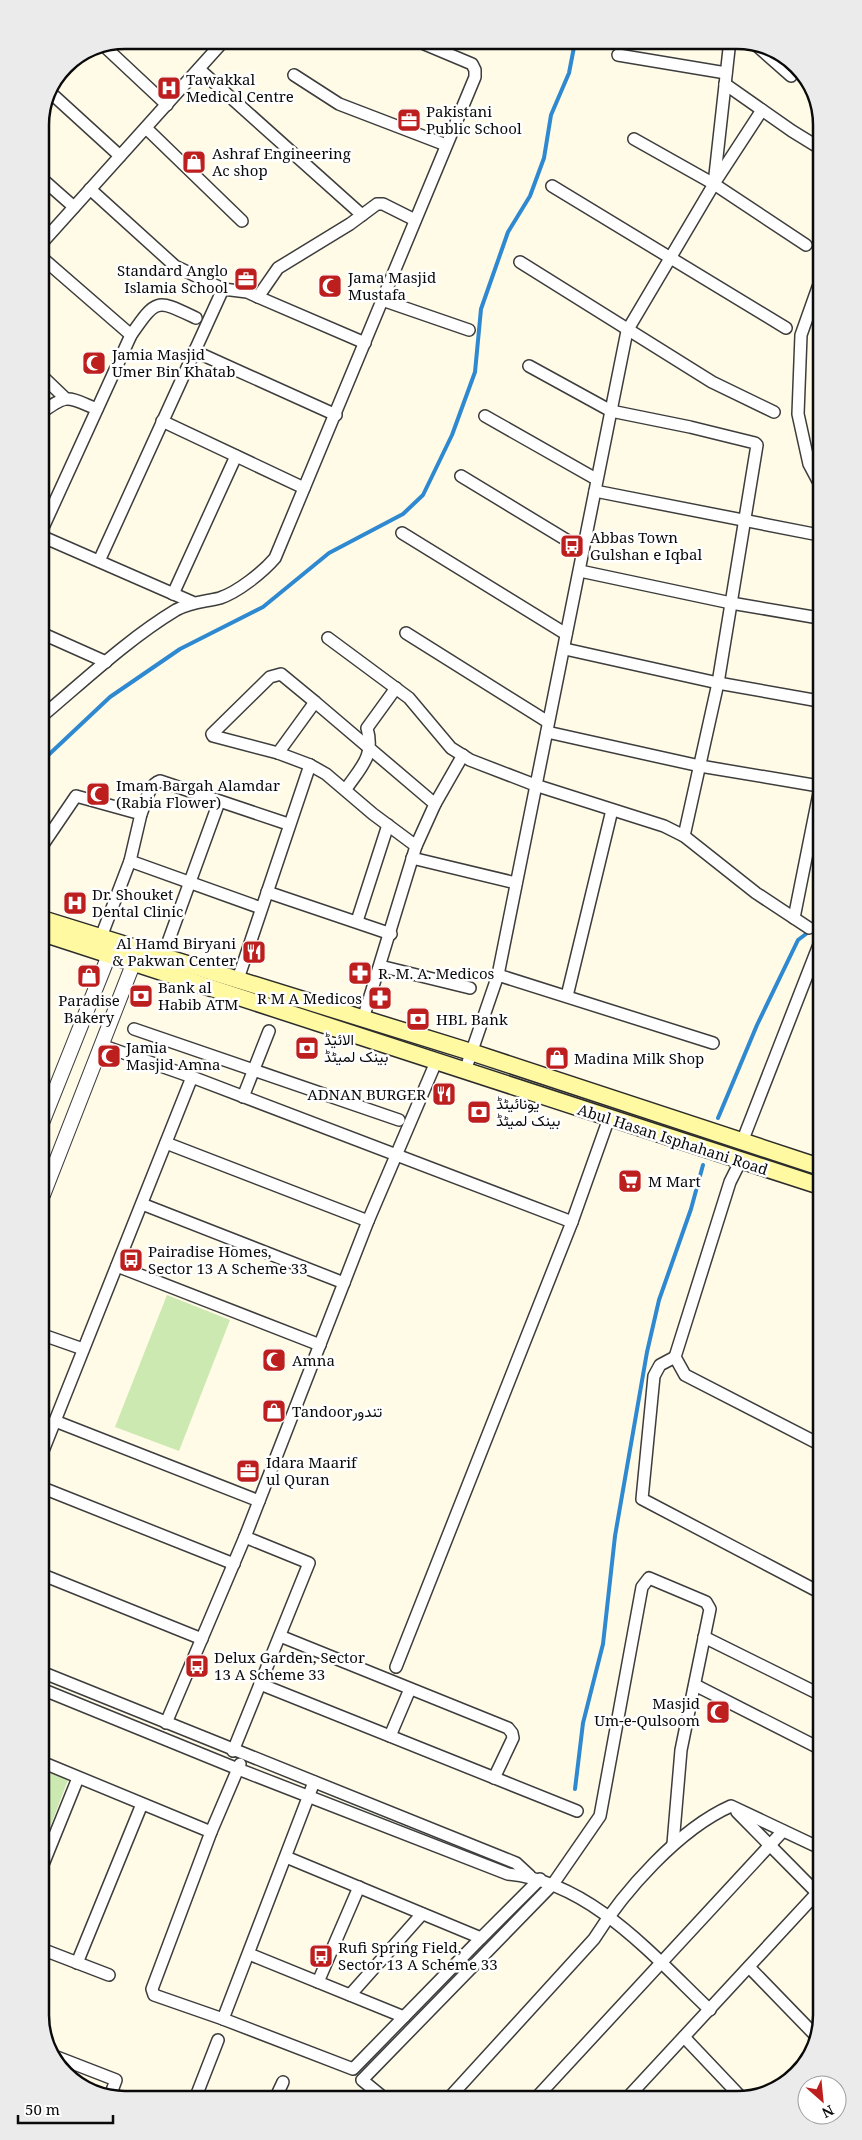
<svg xmlns="http://www.w3.org/2000/svg" width="862" height="2140" font-family="'Noto Serif',Vazirmatn,serif">
  <style>
    .green { fill: #cbe9b0 }
    .lines { fill: none; stroke-linecap: round; stroke-linejoin: round }
    .stream { stroke: #2e89d1; stroke-width: 4 }
    .minor-casing { stroke: #3d3d3d; stroke-width: 14 }
    .tertiary-casing { stroke: #3d3d3d; stroke-width: 16 }
    .secondary-casing { stroke: #2c2c2c; stroke-width: 19 }
    .minor { stroke: #fff; stroke-width: 11 }
    .tertiary { stroke: #fff; stroke-width: 14 }
    .secondary { stroke: #fff9a2; stroke-width: 16 }
    .labels { text-anchor: middle; dominant-baseline: central; stroke-width: 5; stroke-linejoin: round; paint-order: stroke }
    .poi-label { font-size: 15px; fill: #0a0a0a; stroke: #fff; text-anchor: start }
    .street-label { font-size: 15px; fill: #0a0a0a; stroke: #fff }
    .rim { fill: none; stroke: #0a0a0a; stroke-width: 2.5 }
  </style>
  <rect width="100%" height="100%" fill="#fffbe7"/>
  <!-- green -->
  <g class="green">
    <path d="M167 1295 230 1320 179 1451 115 1427Z"/>
    <path d="M44 1771 68 1780 44 1843Z"/>
  </g>
  <g class="lines">
    <!-- stream -->
    <g class="stream">
      <path d="M42 761 110 697 180 649 263 607 329 553 403 514 423 495 452 435 475 372 481 309 508 232 530 196 544 158 551 115 569 73 575 42"/>
      <path d="M718 1118 757 1025 798 940 819 924"/>
      <path d="M575 1789 583 1723 603 1644 615 1536 647 1352 659 1300 691 1209 703 1165"/>
    </g>
    <!-- minor casing -->
    <g class="minor-casing">
      <g id="minor">
        <path d="M756 45 791 76"/>
        <path d="M104 46 167 105"/>
        <path d="M618 55 726 73"/>
        <path d="M199 69 362 215"/>
        <path d="M294 75 339 104 446 145"/>
        <path d="M725 84 792 131 818 147"/>
        <path d="M52 94 120 156"/>
        <path d="M146 128 242 221"/>
        <path d="M634 139 714 184 806 245"/>
        <path d="M40 177 74 207"/>
        <path d="M715 182 762 110"/>
        <path d="M552 186 786 328"/>
        <path d="M90 189 175 266 223 289 247 292 258 297 365 343"/>
        <path d="M40 245 220 45"/>
        <path d="M40 256 131 335"/>
        <path d="M520 262 712 382 774 412"/>
        <path d="M818 287 801 335 798 414 809 464 818 481"/>
        <path d="M258 297 278 268 350 224 377 204H383L415 220"/>
        <path d="M382 300 469 330"/>
        <path d="M194 351 336 415"/>
        <path d="M529 366 611 411 690 427 755 443 757 445 718 683 684 836"/>
        <path d="M41 375 64 397"/>
        <path d="M41 413C68 393 67 397 97 409"/>
        <path d="M485 416 596 479"/>
        <path d="M162 421 304 488"/>
        <path d="M461 476 583 550"/>
        <path d="M595 491 819 535"/>
        <path d="M41 532 131 335C157 298 156 299 196 318"/>
        <path d="M402 533 566 634"/>
        <path d="M41 536 192 602"/>
        <path d="M99 561 223 289"/>
        <path d="M580 571 731 603 819 618"/>
        <path d="M173 594 236 456"/>
        <path d="M41 633 106 662"/>
        <path d="M406 633 548 722"/>
        <path d="M328 638 409 698 451 748 470 760 535 785 664 826 684 836 756 893 809 928"/>
        <path d="M565 649 718 683 819 701"/>
        <path d="M315 702 281 674 270 677 212 734 213 736 278 753 310 765 326 774 373 814 416 846 363 1019"/>
        <path d="M41 717C85 680 128 639 176 610 191 602 204 602 220 598 238 592 263 572 275 558L475 77V70L472 64 422 43"/>
        <path d="M547 732 700 766 819 786"/>
        <path d="M278 753 315 702 435 804 416 846"/>
        <path d="M346 789C361 767 375 756 367 728L396 688"/>
        <path d="M435 804 463 755"/>
        <path d="M141 814C146 803 148 785 160 781L288 824"/>
        <path d="M42 846 76 796 141 814 130 861 101 937"/>
        <path d="M412 858 516 883"/>
        <path d="M130 861 261 908"/>
        <path d="M267 892 391 934"/>
        <path d="M794 918 819 793"/>
        <path d="M357 921 388 825"/>
        <path d="M163 956 219 802"/>
        <path d="M380 966 470 988"/>
        <path d="M498 975 713 1043"/>
        <path d="M238 979 310 765"/>
        <path d="M567 996 612 810"/>
        <path d="M134 1029 399 1120"/>
        <path d="M101 1045 192 1077 572 1222"/>
        <path d="M465 1071 498 975 627 331 714 184 730 40"/>
        <path d="M243 1097 269 1031"/>
        <path d="M742 1142 820 942"/>
        <path d="M166 1143 368 1221"/>
        <path d="M741 1160 730 1182 675 1357 685 1375 821 1445"/>
        <path d="M142 1204 344 1283"/>
        <path d="M117 1266 320 1345"/>
        <path d="M43 1335 83 1349"/>
        <path d="M675 1357 660 1365 654 1376 642 1499 821 1593"/>
        <path d="M55 1421 259 1501"/>
        <path d="M43 1451 192 1077"/>
        <path d="M43 1488 234 1564"/>
        <path d="M43 1575 202 1639"/>
        <path d="M280 1636 508 1728 512 1733 513 1738 494 1778"/>
        <path d="M704 1637 821 1695"/>
        <path d="M396 1667 572 1222 609 1118"/>
        <path d="M44 1673 516 1863 530 1876"/>
        <path d="M260 1684 577 1811"/>
        <path d="M695 1685 821 1749"/>
        <path d="M44 1690 238 1769 508 1874C591 1882 653 1956 710 2010"/>
        <path d="M166 1723 245 1537 368 1221 436 1062"/>
        <path d="M390 1736 410 1689"/>
        <path d="M233 1751 309 1563 245 1537"/>
        <path d="M44 1763 211 1832"/>
        <path d="M737 1812 822 1898"/>
        <path d="M286 1857 481 1938 353 2069 223 2019 314 1782"/>
        <path d="M44 1862 78 1778"/>
        <path d="M481 1938 540 1879"/>
        <path d="M44 1950 109 1975"/>
        <path d="M249 1954 404 2017"/>
        <path d="M77 1963 142 1804"/>
        <path d="M749 1967 815 2035"/>
        <path d="M318 1982 359 1887"/>
        <path d="M350 1995 422 1914"/>
        <path d="M223 2019 154 1995 152 1989 211 1832 240 1764"/>
        <path d="M684 2037 740 2096"/>
        <path d="M54 2056 116 2080 110 2096"/>
        <path d="M629 2096 817 1893"/>
        <path d="M537 2097 783 1831"/>
        <path d="M384 2098 362 2080 553 1884 600 1816 642 1587 649 1578 706 1602 710 1609 681 1750 673 1844"/>
        <path d="M449 2098 594 1939C624 1891 679 1829 731 1806L822 1849"/>
        <path d="M195 2099 218 2040"/>
        <path d="M275 2099 283 2082"/>
      </g>
    </g>
    <!-- tertiary casing -->
    <g class="tertiary-casing">
      <g id="tertiary">
        <path d="M42 1123 113 945"/>
        <path d="M43 1195 137 954"/>
      </g>
    </g>
    <!-- secondary casing -->
    <g class="secondary-casing">
      <g id="secondary">
        <path d="M42 919 471 1052 820 1167"/>
        <path d="M42 933 820 1186"/>
      </g>
    </g>
    <!-- minor -->
    <use href="#minor" class="minor"/>
    <!-- tertiary -->
    <use href="#tertiary" class="tertiary"/>
    <!-- secondary -->
    <use href="#secondary" class="secondary"/>
  </g>
  <!-- icons -->
  <defs>
    <g id="hospital-square" transform="scale(1.25)"><rect x="-9" y="-9" width="18" height="18" rx="4" fill="#bd1f1f" stroke="#fff"/><path d="M-5-5h3v3.5h4V-5h3V5h-3V1.5h-4V5h-3Z" fill="#fff"/></g>
    <g id="office-square" transform="scale(1.25)"><rect x="-9" y="-9" width="18" height="18" rx="4" fill="#bd1f1f" stroke="#fff"/><path d="M-6-3h4V-5.5h4V-3h4V5H-6ZM-1-4.5V-3h2v-1.5ZM-6 0V1H6V0Z" fill="#fff"/></g>
    <g id="shop-square" transform="scale(1.25)"><rect x="-9" y="-9" width="18" height="18" rx="4" fill="#bd1f1f" stroke="#fff"/><path d="M-5-2.5h2.3a2.7 3.5 0 0 1 5.4 0H5L5.5 6h-11ZM-1.5-2.5h3a1.5 2.3 0 0 0-3 0Z" fill="#fff"/></g>
    <g id="mosque-square" transform="scale(1.25)"><rect x="-9" y="-9" width="18" height="18" rx="4" fill="#bd1f1f" stroke="#fff"/><path d="M3.5-4.9A6 6 0 1 0 3.5 4.9A5 5 0 1 1 3.5-4.9Z" fill="#fff"/></g>
    <g id="bus-square" transform="scale(1.25)"><rect x="-9" y="-9" width="18" height="18" rx="4" fill="#bd1f1f" stroke="#fff"/><path d="M-5-6H5V4H4V6H2V4H-2V6H-4V4H-5ZM-3.5-4V0h7V-4ZM-3.5 1.2v1.5H-2V1.2ZM2 1.2v1.5H3.5V1.2Z" fill="#fff"/></g>
    <g id="restaurant-square" transform="scale(1.25)"><rect x="-9" y="-9" width="18" height="18" rx="4" fill="#bd1f1f" stroke="#fff"/><path d="M-5-6h1v4h1v-4h1v4h1v-4h1v5L-1.5 .5V6h-2V.5L-5-1ZM5-6V6H3V1.5H1.5Q1.5-4 5-6Z" fill="#fff"/></g>
    <g id="pharmacy-square" transform="scale(1.25)"><rect x="-9" y="-9" width="18" height="18" rx="4" fill="#bd1f1f" stroke="#fff"/><path d="M-2-6h4v4h4v4h-4v4h-4v-4h-4v-4h4Z" fill="#fff"/></g>
    <g id="bank-square" transform="scale(1.25)"><rect x="-9" y="-9" width="18" height="18" rx="4" fill="#bd1f1f" stroke="#fff"/><path d="M-6-4H6V4H-6ZM0-2.3a2.3 2.3 0 1 0 0 4.6a2.3 2.3 0 1 0 0-4.6Z" fill="#fff"/></g>
    <g id="supermarket-square" transform="scale(1.25)"><rect x="-9" y="-9" width="18" height="18" rx="4" fill="#bd1f1f" stroke="#fff"/><path d="M-6-5.5h2.5l.6 2H6L4.5 2H-2.5L-4.4-4H-6ZM-1.5 3.2a1.3 1.3 0 1 0 .1 0ZM3 3.2a1.3 1.3 0 1 0 .1 0Z" fill="#fff"/></g>
  </defs>
  <g fill-rule="evenodd">
    <use href="#hospital-square" x="169" y="88"/>
    <use href="#office-square" x="409" y="120"/>
    <use href="#shop-square" x="194" y="162"/>
    <use href="#office-square" x="246" y="279"/>
    <use href="#mosque-square" x="330" y="286"/>
    <use href="#mosque-square" x="94" y="363"/>
    <use href="#bus-square" x="572" y="546"/>
    <use href="#mosque-square" x="98" y="794"/>
    <use href="#hospital-square" x="75" y="903"/>
    <use href="#restaurant-square" x="254" y="952"/>
    <use href="#pharmacy-square" x="360" y="973"/>
    <use href="#shop-square" x="89" y="976"/>
    <use href="#bank-square" x="141" y="996"/>
    <use href="#pharmacy-square" x="380" y="998"/>
    <use href="#bank-square" x="418" y="1019"/>
    <use href="#bank-square" x="307" y="1048"/>
    <use href="#mosque-square" x="109" y="1056"/>
    <use href="#shop-square" x="557" y="1058"/>
    <use href="#restaurant-square" x="444" y="1094"/>
    <use href="#bank-square" x="479" y="1112"/>
    <use href="#supermarket-square" x="630" y="1181"/>
    <use href="#bus-square" x="131" y="1260"/>
    <use href="#mosque-square" x="274" y="1360"/>
    <use href="#shop-square" x="274" y="1411"/>
    <use href="#office-square" x="248" y="1471"/>
    <use href="#bus-square" x="197" y="1666"/>
    <use href="#mosque-square" x="718" y="1712"/>
    <use href="#bus-square" x="321" y="1956"/>
  </g>
  <g class="labels">
    <!-- poi labels -->
    <g class="poi-label">
      <text x="186" y="79">Tawakkal<tspan x="186" dy="17">Medical Centre</tspan></text>
      <text x="426" y="111">Pakistani<tspan x="426" dy="17">Public School</tspan></text>
      <text x="212" y="153">Ashraf Engineering<tspan x="212" dy="17">Ac shop</tspan></text>
      <text x="228" y="270" text-anchor="end">Standard Anglo<tspan x="228" dy="17">Islamia School</tspan></text>
      <text x="348" y="277">Jama Masjid<tspan x="348" dy="17">Mustafa</tspan></text>
      <text x="112" y="354">Jamia Masjid<tspan x="112" dy="17">Umer Bin Khatab</tspan></text>
      <text x="590" y="537">Abbas Town<tspan x="590" dy="17">Gulshan e Iqbal</tspan></text>
      <text x="116" y="785">Imam Bargah Alamdar<tspan x="116" dy="17">(Rabia Flower)</tspan></text>
      <text x="92" y="894">Dr. Shouket<tspan x="92" dy="17">Dental Clinic</tspan></text>
      <text x="236" y="943" text-anchor="end">Al Hamd Biryani<tspan x="236" dy="17">&amp; Pakwan Center</tspan></text>
      <text x="378" y="973">R. M. A. Medicos</text>
      <text x="158" y="987">Bank al<tspan x="158" dy="17">Habib ATM</tspan></text>
      <text x="362" y="998" text-anchor="end">R M A Medicos</text>
      <text x="89" y="1000" text-anchor="middle">Paradise<tspan x="89" dy="17">Bakery</tspan></text>
      <text x="436" y="1019">HBL Bank</text>
      <text x="324" y="1039">الائیڈ<tspan x="324" dy="17">بینک لمیٹڈ</tspan></text>
      <text x="126" y="1047">Jamia<tspan x="126" dy="17">Masjid Amna</tspan></text>
      <text x="574" y="1058">Madina Milk Shop</text>
      <text x="426" y="1094" text-anchor="end">ADNAN BURGER</text>
      <text x="496" y="1103">یونائیٹڈ<tspan x="496" dy="17">بینک لمیٹڈ</tspan></text>
      <text x="648" y="1181">M Mart</text>
      <text x="148" y="1251">Pairadise Homes,<tspan x="148" dy="17">Sector 13 A Scheme 33</tspan></text>
      <text x="292" y="1360">Amna</text>
      <text x="292" y="1411">Tandoorتندور</text>
      <text x="266" y="1462">Idara Maarif<tspan x="266" dy="17">ul Quran</tspan></text>
      <text x="214" y="1657">Delux Garden, Sector<tspan x="214" dy="17">13 A Scheme 33</tspan></text>
      <text x="700" y="1703" text-anchor="end">Masjid<tspan x="700" dy="17">Um-e-Qulsoom</tspan></text>
      <text x="338" y="1947">Rufi Spring Field,<tspan x="338" dy="17">Sector 13 A Scheme 33</tspan></text>
    </g>
    <!-- street labels -->
    <g class="street-label">
      <text transform="translate(673 1139) rotate(18)">Abul Hasan Isphahani Road</text>
    </g>
  </g>
  <!-- crop -->
  <path d="M0 0H862V2140H0ZM125 49H737A76 76 0 0 1 813 125V2015A76 76 0 0 1 737 2091H125A76 76 0 0 1 49 2015V125A76 76 0 0 1 125 49Z" fill="#ebebeb" fill-rule="evenodd"/>
  <path class="rim" d="M125 49H737A76 76 0 0 1 813 125V2015A76 76 0 0 1 737 2091H125A76 76 0 0 1 49 2015V125A76 76 0 0 1 125 49Z"/>
  <!-- north arrow -->
  <g transform="translate(822 2100) rotate(153)"><circle r="24" fill="#ffffff" stroke="#9d9d9d"/>
  <path d="M0-4L9 19L0 12L-9 19Z" fill="#bd1f1f"/>
  <text y="-8" font-size="14" font-weight="bold" text-anchor="middle" fill="#0a0a0a">N</text>
  </g>
  <!-- scale -->
  <path d="M18 2115v8h95v-8" fill="none" stroke="#0a0a0a" stroke-width="2.5"/>
  <text x="25" y="2115" font-size="15" fill="#0a0a0a" stroke="#ffffff" stroke-width="4" paint-order="stroke">50 m</text>
</svg>
